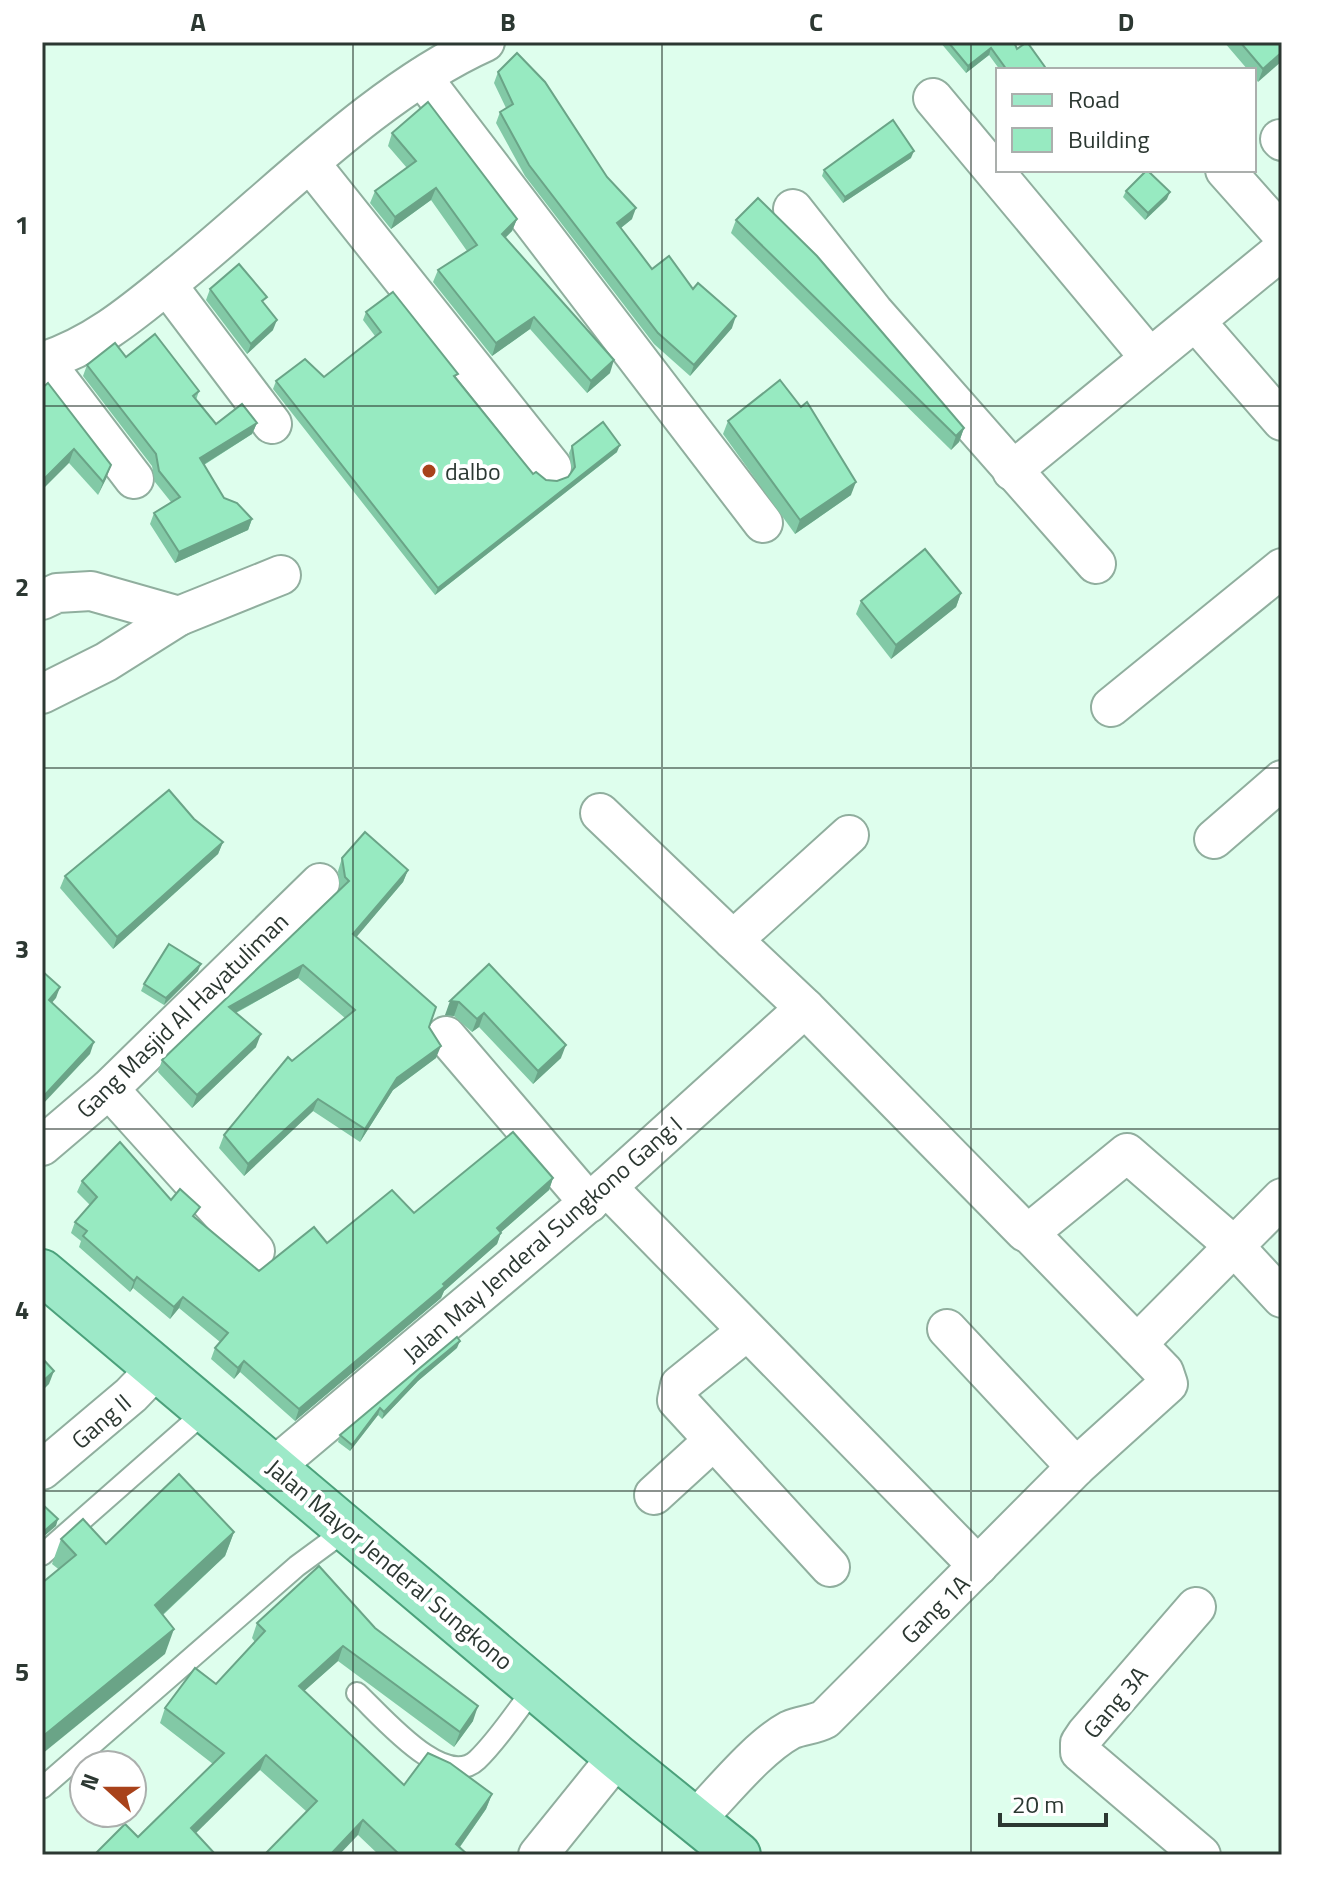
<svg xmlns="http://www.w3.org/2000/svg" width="1324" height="1897" font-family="'Titillium Web',sans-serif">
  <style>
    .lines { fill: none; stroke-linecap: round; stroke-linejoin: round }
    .service-casing { stroke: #90ae9e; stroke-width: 24 }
    .minor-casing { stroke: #90ae9e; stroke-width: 42 }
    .primary-casing { stroke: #4ba17b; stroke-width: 48 }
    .service { stroke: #fff; stroke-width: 20 }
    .minor { stroke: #fff; stroke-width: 38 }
    .primary { stroke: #9de9c8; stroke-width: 44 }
    .wall { fill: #82c9a6 }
    .shaded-wall { fill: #6aa487 }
    .building { fill: #97eac1; stroke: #6aa487; stroke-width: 2 }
    .grid { fill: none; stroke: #2c3832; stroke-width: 2; stroke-opacity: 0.55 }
    .poi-dot { fill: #a8421a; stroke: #fff; stroke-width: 3 }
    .labels { text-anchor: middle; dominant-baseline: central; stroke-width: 8; stroke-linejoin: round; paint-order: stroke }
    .poi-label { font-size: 24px; fill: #2c3832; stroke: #fff; text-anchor: start }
    .street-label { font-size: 24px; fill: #2c3832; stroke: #fff }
    .neatline { fill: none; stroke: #2c3832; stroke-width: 3 }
    .grid-label { font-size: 26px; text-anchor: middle; font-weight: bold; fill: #2c3832 }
  </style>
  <rect width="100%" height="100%" fill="#defeed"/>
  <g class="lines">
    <!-- service casing -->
    <g class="service-casing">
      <g id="service">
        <path d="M42 1555 207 1410"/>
        <path d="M357 1693C381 1715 444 1791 477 1760 499 1739 517 1710 536 1686"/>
        <path d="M42 1788 297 1566 346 1530"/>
      </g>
    </g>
    <!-- minor casing -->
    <g class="minor-casing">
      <g id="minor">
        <path d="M422 77 763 523"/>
        <path d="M933 98 1150 358"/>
        <path d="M1280 139 1282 141"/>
        <path d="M310 163 552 467"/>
        <path d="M1225 170 1282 234"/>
        <path d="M793 209 874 312 1096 564"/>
        <path d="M167 285 272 424"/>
        <path d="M1196 322 1282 421"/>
        <path d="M44 361 134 479"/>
        <path d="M42 362C96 345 137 309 180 274 274 198 376 91 485 42"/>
        <path d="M1012 471 1282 250"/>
        <path d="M42 600 57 593 91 591 179 616 281 575"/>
        <path d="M42 694 106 662 179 616"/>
        <path d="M1111 707 1282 568"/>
        <path d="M600 813 733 940"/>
        <path d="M849 835 733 940 805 1008 1025 1232 1029 1233 1127 1153 1233 1245 1282 1298"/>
        <path d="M1214 839 1282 780"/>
        <path d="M446 1036 589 1203"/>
        <path d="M109 1089 255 1251"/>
        <path d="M42 1146 109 1089 320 883"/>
        <path d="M607 1187 978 1566"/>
        <path d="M947 1329 1076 1467"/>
        <path d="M747 1331 680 1385 677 1400 830 1567"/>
        <path d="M1137 1344 1282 1198"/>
        <path d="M275 1466 607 1187 805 1008"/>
        <path d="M42 1470 131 1395 156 1369"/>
        <path d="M654 1495 713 1441"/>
        <path d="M1196 1607 1086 1734 1080 1743V1752L1201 1855"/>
        <path d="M694 1821C722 1793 757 1748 790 1730 801 1725 814 1725 825 1719L1076 1467 1168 1384 1164 1372 1029 1233"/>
        <path d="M538 1855 617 1757"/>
      </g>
    </g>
    <!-- primary casing -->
    <g class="primary-casing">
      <path id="primary" d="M42 1272 617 1757 738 1855"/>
    </g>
    <!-- service -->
    <use href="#service" class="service"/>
    <!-- minor -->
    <use href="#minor" class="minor"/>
    <!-- primary -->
    <use href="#primary" class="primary"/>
  </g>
  <!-- wall -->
  <g class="wall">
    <path d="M940 42H1014L1017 49 1045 67 1044 70H1000L989 55 966 73Z"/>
    <path d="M1224 42H1282L1258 82 1254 77V70H1248Z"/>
    <path d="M498 72 632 219 621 228 652 269 693 289 732 328 690 376 654 344 525 176 496 123 500 112 506 108 494 83Z"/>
    <path d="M392 133 517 219 512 231 505 238 610 373 587 393 530 329 492 356 433 282 438 270 467 251 431 200 391 229 370 203 375 191 407 168 388 146Z"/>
    <path d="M911 158 843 203 822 176 824 170Z"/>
    <path d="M1126 191 1167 199 1145 220 1123 197Z"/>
    <path d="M736 220 964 428 959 442 951 450 731 233Z"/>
    <path d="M210 289 264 304 273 330 247 354 206 300Z"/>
    <path d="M366 312 456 379 533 474 546 480 557 481 568 477 572 471 569 453 572 446 617 452 435 595 273 389 276 381 324 377 375 336 363 320Z"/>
    <path d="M126 357 199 391 196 400 216 424 257 423 252 434 204 465 224 498 252 519 248 530 175 563 150 524 154 513 171 502 155 482 152 466 83 376 87 365Z"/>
    <path d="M42 388 111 465 98 495 69 463Z"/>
    <path d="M728 421 851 495 795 534 723 434Z"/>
    <path d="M961 593 956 607 891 659 856 614 861 601Z"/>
    <path d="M194 819 223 842 218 854 113 949 60 888 65 876Z"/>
    <path d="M342 858 408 870 403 882 356 937 429 1027 436 1058 393 1090 360 1142 313 1111 244 1176 219 1148 224 1135 292 1061 345 1018 298 978 236 1013 256 1047 192 1108 158 1072 162 1060 340 889 338 871Z"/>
    <path d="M489 964 561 1058 533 1084 479 1027 472 1032 454 1016 445 1015Z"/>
    <path d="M198 971 164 1005 141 991 144 984Z"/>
    <path d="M553 1178 549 1190 501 1232 497 1244 444 1291 441 1298 295 1421 240 1372 234 1379 211 1359 215 1348 220 1342 179 1308 170 1319 133 1288 130 1292 79 1247 81 1241 71 1233 75 1222 90 1205 77 1192 82 1181 171 1200 196 1218 259 1271 327 1243 414 1213Z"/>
    <path d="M457 1348 418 1381 382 1419 378 1415 350 1451 338 1442 340 1435Z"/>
    <path d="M234 1532 225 1556 163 1615 165 1654 52 1564 61 1539 106 1544Z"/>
    <path d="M257 1623 375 1628 473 1721 454 1747 338 1661 304 1691 404 1785 492 1794 486 1809 460 1847 468 1855H379L358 1835 306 1811 260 1770 138 1837 213 1764 160 1723 165 1708 216 1684 255 1642 252 1638Z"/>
  </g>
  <!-- shaded-wall -->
  <g class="shaded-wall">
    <path d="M991 48 989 55 966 73 968 66Z"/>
    <path d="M1282 52V61L1258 82 1263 69Z"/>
    <path d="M914 151 911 158 843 203 845 197Z"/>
    <path d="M436 188 431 200 391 229 395 217Z"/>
    <path d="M1170 192 1167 199 1145 220 1148 213Z"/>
    <path d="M636 208 632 219 613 234 617 223Z"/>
    <path d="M517 219 512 231 497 246 502 234Z"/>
    <path d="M736 316 732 328 690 376 694 365Z"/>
    <path d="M534 317 530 329 492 356 496 343Z"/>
    <path d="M277 320 273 330 247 354 251 344Z"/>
    <path d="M614 360 610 373 587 393 591 381Z"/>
    <path d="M257 423 252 434 195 470 200 458Z"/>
    <path d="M964 428 959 442 951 450 956 436Z"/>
    <path d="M620 445 617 452 435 595 438 588Z"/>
    <path d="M74 449 69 463 42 490V481Z"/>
    <path d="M111 465 106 479 98 495 103 482Z"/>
    <path d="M856 482 851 495 795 534 800 520Z"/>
    <path d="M252 519 248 530 175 563 179 552Z"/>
    <path d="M961 593 956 607 891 659 896 645Z"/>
    <path d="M223 842 218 854 113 949 117 937Z"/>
    <path d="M408 870 403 882 348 947 353 934Z"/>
    <path d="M201 964 198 971 164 1005 166 998Z"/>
    <path d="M303 965 298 978 224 1019 229 1007Z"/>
    <path d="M60 987 56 998 44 1012 49 1000Z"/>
    <path d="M450 1001 459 1002 454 1016 445 1015Z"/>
    <path d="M484 1013 479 1027 472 1032 477 1019Z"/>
    <path d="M261 1034 256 1047 192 1108 197 1095Z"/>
    <path d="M94 1042 90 1054 42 1105V1098Z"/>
    <path d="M566 1045 561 1058 533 1084 538 1071Z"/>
    <path d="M441 1046 436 1058 393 1090 360 1142 365 1129 397 1078Z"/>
    <path d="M318 1099 313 1111 244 1176 248 1164Z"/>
    <path d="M553 1178 549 1190 493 1239 497 1228Z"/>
    <path d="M501 1233 497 1244 444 1291 441 1298 295 1421 299 1409Z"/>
    <path d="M137 1277 133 1288 130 1292 134 1281Z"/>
    <path d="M183 1297 179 1308 170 1319 174 1307Z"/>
    <path d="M460 1341 457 1348 418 1381 382 1419 384 1412 420 1374Z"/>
    <path d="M244 1361 240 1372 234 1379 238 1368Z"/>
    <path d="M54 1371 49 1384 42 1391V1382Z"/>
    <path d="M380 1408 378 1415 350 1451 352 1445Z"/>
    <path d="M58 1519 56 1526 42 1538V1533Z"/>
    <path d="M234 1532 225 1556 146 1630 155 1605Z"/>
    <path d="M174 1629 165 1654 42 1754V1737Z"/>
    <path d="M343 1646 338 1661 293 1701 299 1686Z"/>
    <path d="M478 1706 473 1721 454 1747 460 1732Z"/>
    <path d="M266 1755 260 1770 186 1843 191 1828Z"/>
    <path d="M492 1794 486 1809 454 1855 456 1844Z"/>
    <path d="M363 1820 358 1835 339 1855H330Z"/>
  </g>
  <!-- building -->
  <g class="building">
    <path d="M948 42H1014L1017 49 1027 42 1045 67 1041 70H1007L991 48 968 66Z"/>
    <path d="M1240 42H1282V52L1263 69Z"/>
    <path d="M517 53 545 82 607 177 636 208 617 223 652 269 669 256 693 289 698 283 736 316 694 365 658 333 529 165 500 112 513 104 498 72Z"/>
    <path d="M428 102 517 219 502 234 614 360 591 381 534 317 496 343 438 270 477 245 436 188 395 217 375 191 416 161 392 133Z"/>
    <path d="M893 120 914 151 845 197 824 170Z"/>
    <path d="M1147 170 1170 192 1148 213 1126 191Z"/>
    <path d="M758 198 817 256 964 428 956 436 736 220Z"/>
    <path d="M239 264 267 297 262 301 277 320 251 344 210 289Z"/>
    <path d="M393 292 458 374 454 376 533 474 536 472 546 480 557 481 568 477 575 467 572 446 603 422 620 445 438 588 276 381 305 359 324 377 381 332 366 312Z"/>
    <path d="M155 334 199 391 193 396 216 424 242 404 257 423 200 458 224 498 237 503 252 519 179 552 154 513 180 497 159 471 156 454 87 365 115 343 126 357Z"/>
    <path d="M780 380 801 407 807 402 856 482 800 520 728 421Z"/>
    <path d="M48 383 111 465 103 482 74 449 42 481V388Z"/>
    <path d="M925 549 961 593 896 645 861 601Z"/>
    <path d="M169 790 194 819 223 842 117 937 65 876Z"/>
    <path d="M365 832 408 870 353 934 436 1007 429 1027 441 1046 397 1078 365 1129 318 1099 248 1164 224 1135 288 1057 292 1061 355 1010 303 965 229 1007 261 1034 197 1095 162 1060 349 881 345 877 342 858Z"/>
    <path d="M169 944 201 964 166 998 144 984Z"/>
    <path d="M489 964 566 1045 538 1071 484 1013 477 1019 459 1002 450 1001Z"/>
    <path d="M42 971 60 987 49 1000 94 1042 42 1098Z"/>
    <path d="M513 1132 553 1178 497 1228 501 1233 443 1284 445 1286 299 1409 244 1361 238 1368 215 1348 228 1333 183 1297 174 1307 137 1277 134 1281 83 1236 87 1231 75 1222 97 1197 82 1181 120 1142 171 1200 180 1189 200 1207 193 1216 259 1271 314 1227 327 1243 392 1190 414 1213Z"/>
    <path d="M457 1337 460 1341 420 1374 384 1412 380 1408 352 1445 340 1435Z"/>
    <path d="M42 1358 54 1371 42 1382Z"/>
    <path d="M179 1474 234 1532 155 1605 174 1629 42 1737V1583L76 1555 61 1539 83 1519 106 1544Z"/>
    <path d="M42 1504 58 1519 42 1533Z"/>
    <path d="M319 1566 375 1628 478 1706 460 1732 343 1646 299 1686 404 1785 428 1753 450 1763 492 1794 456 1844 468 1855H400L363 1820 330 1855H264L317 1801 266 1755 191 1828 216 1855H94L125 1824 138 1837 224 1753 165 1708 195 1668 216 1684 265 1631 257 1623Z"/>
  </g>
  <!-- grid -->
  <path class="grid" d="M353 42V1855M662 42V1855M971 42V1855M42 406H1282M42 768H1282M42 1129H1282M42 1491H1282"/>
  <!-- markers -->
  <circle class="poi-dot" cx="429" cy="471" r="8"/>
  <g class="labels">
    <!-- poi labels -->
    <g class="poi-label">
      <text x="445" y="471">dalbo</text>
    </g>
    <!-- street labels -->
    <g class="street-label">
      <text transform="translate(182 1015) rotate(-44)">Gang Masjid Al Hayatuliman</text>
      <text transform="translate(542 1239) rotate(-41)">Jalan May Jenderal Sungkono Gang I</text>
      <text transform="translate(101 1421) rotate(-41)">Gang II</text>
      <text transform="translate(390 1564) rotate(40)">Jalan Mayor Jenderal Sungkono</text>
      <text transform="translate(935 1609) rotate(-45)">Gang 1A</text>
      <text transform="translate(1115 1702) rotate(-50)">Gang 3A</text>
    </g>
  </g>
  <!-- border -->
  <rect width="1324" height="1897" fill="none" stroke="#ffffff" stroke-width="88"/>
  <!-- legend -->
  <rect x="996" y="68" width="260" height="104" fill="#ffffff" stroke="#abafad" stroke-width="2"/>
  <rect x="1012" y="94" width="40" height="12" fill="#9de9c8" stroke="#abafad" stroke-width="2"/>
  <text x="1068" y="108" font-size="24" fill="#2c3832">Road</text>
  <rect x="1012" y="128" width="40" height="24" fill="#97eac1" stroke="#abafad" stroke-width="2"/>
  <text x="1068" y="148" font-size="24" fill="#2c3832">Building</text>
  <!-- north arrow -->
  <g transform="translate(108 1789) rotate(291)"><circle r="38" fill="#ffffff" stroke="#abafad" stroke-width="2"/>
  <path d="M0-6L14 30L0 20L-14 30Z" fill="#a8421a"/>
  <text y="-12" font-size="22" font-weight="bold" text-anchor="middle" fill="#2c3832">N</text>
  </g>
  <!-- scale -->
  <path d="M1000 1813v12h106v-12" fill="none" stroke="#2c3832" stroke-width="4"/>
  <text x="1012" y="1813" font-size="24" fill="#2c3832" stroke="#ffffff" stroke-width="6" paint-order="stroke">20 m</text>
  <rect x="44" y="44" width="1236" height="1809" class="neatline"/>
  <g class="grid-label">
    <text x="198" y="31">A</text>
    <text x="508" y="31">B</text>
    <text x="816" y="31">C</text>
    <text x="1126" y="31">D</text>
    <text x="22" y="234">1</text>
    <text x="22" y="596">2</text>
    <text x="22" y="958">3</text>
    <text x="22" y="1319">4</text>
    <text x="22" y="1681">5</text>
  </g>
</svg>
